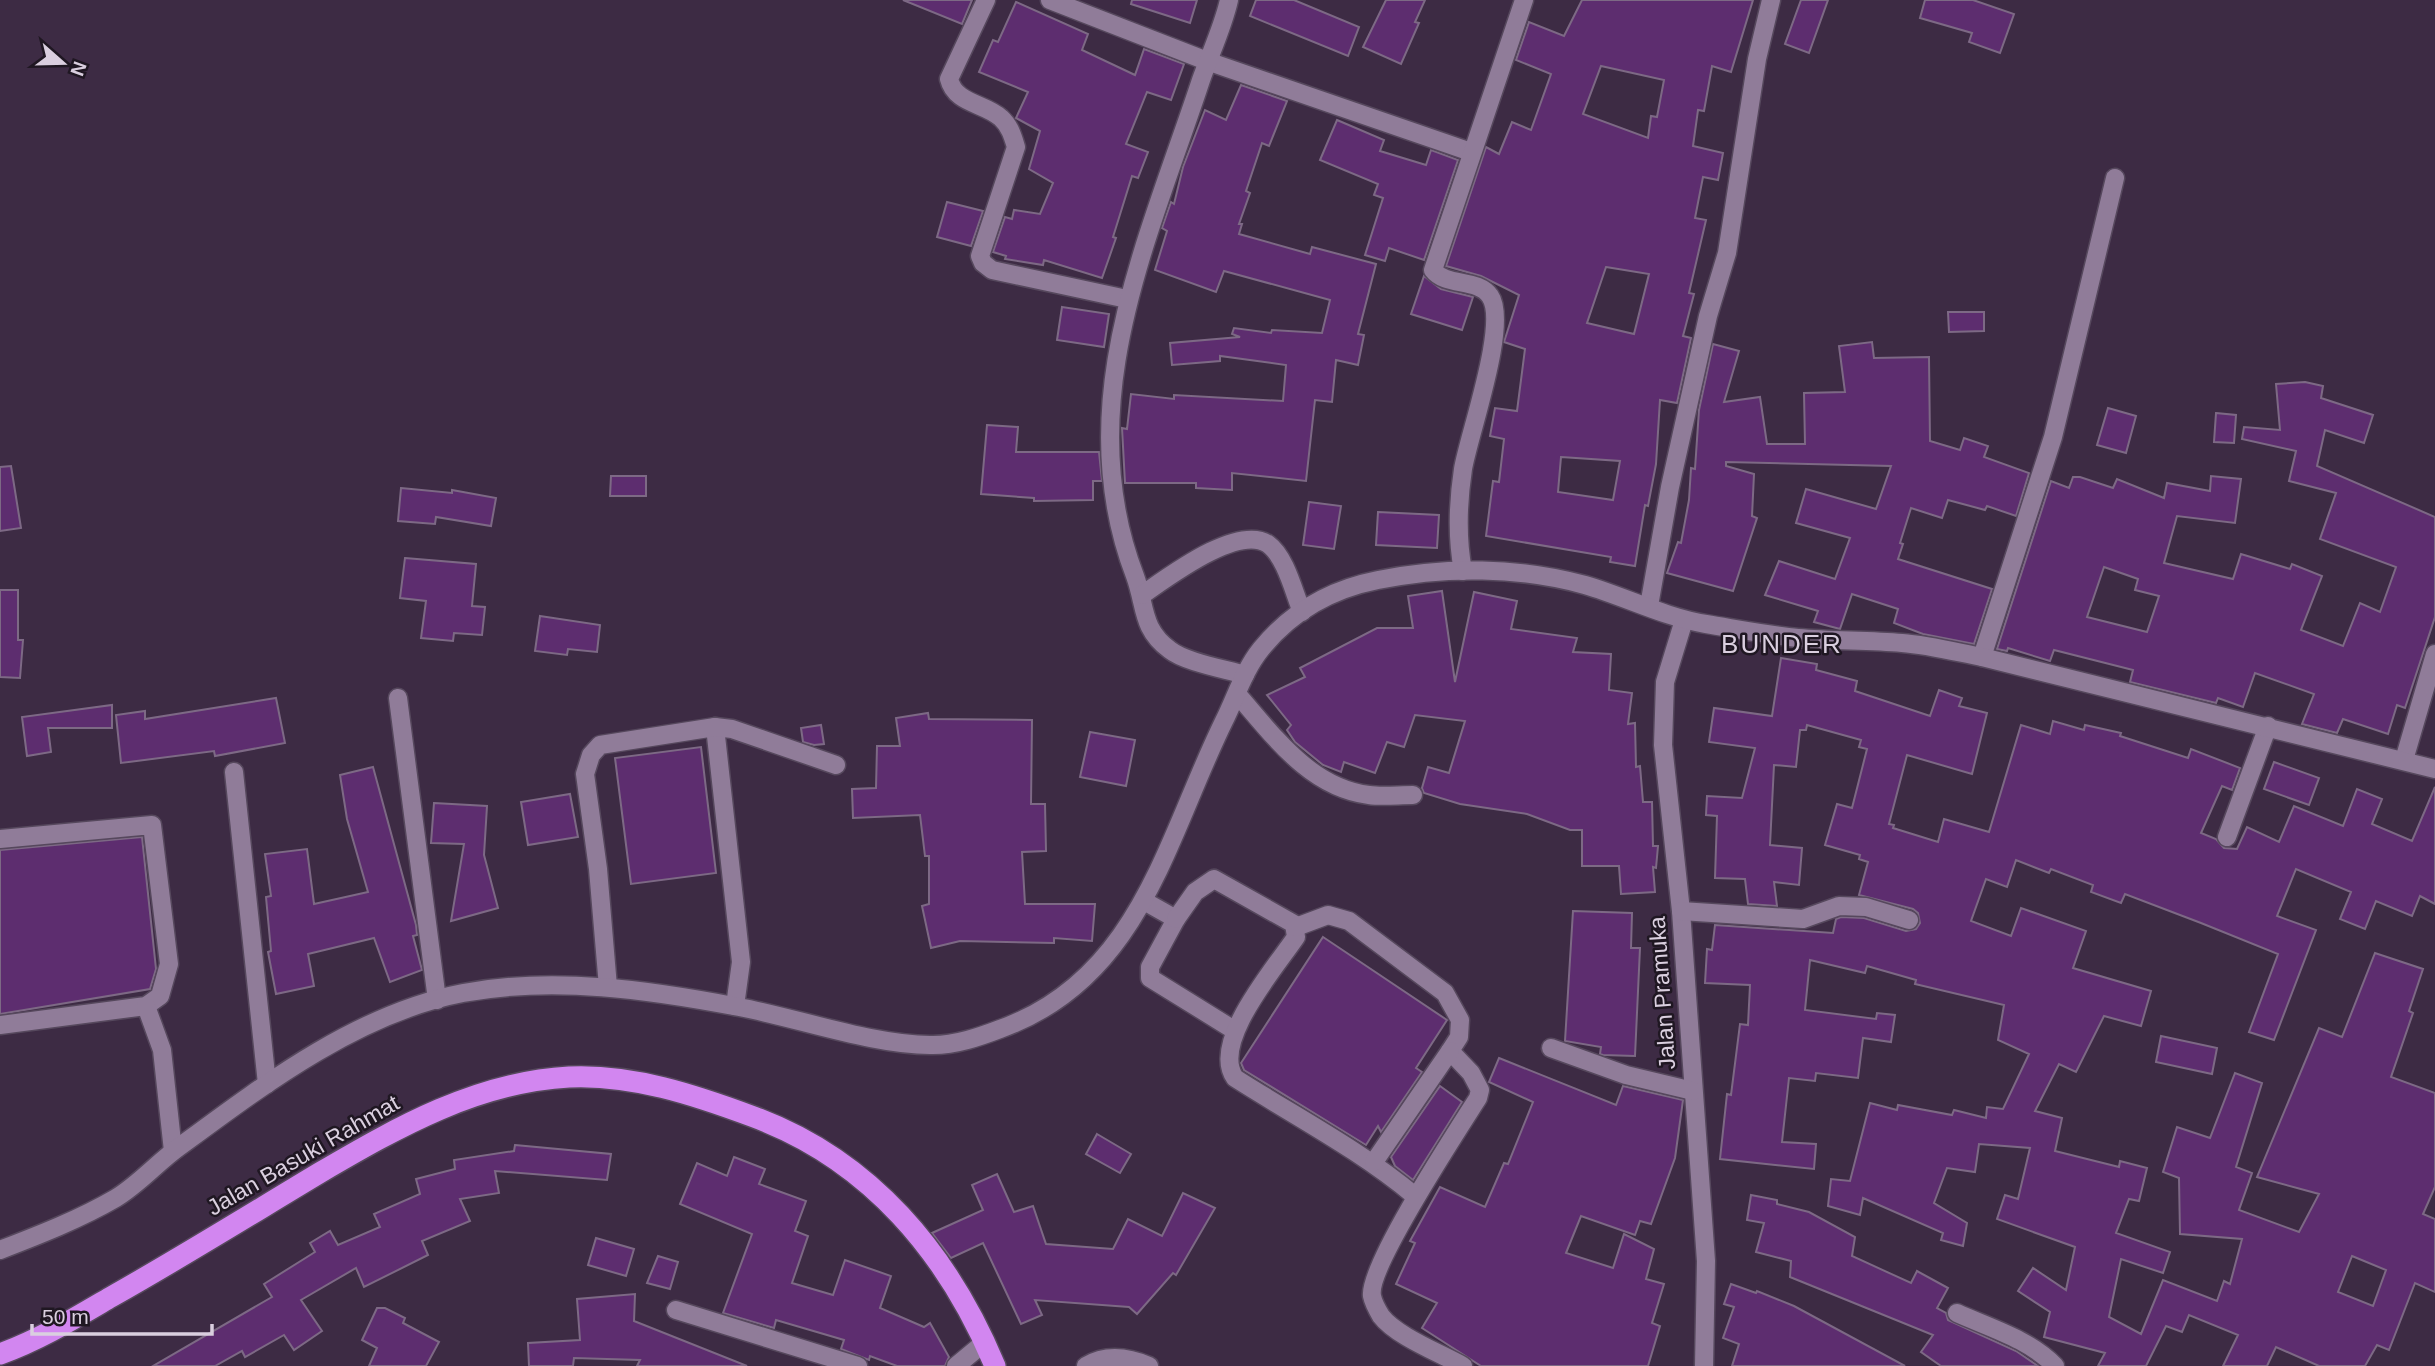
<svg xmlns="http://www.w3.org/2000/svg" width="2435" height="1366" font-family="Helvetica,sans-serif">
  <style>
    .building { fill: #5d2d6f; stroke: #7d6985; stroke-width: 2; fill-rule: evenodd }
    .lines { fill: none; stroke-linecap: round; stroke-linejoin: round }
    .minor-casing { stroke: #56485d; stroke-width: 21 }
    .highway-casing { stroke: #56485d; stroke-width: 24 }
    .minor { stroke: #907c99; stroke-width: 18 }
    .highway { stroke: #d286f0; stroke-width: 21 }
    .labels { text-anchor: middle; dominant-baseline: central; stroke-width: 5; stroke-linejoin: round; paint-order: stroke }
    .street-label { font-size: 23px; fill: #dacfdf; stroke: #1f1722 }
    .quarter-label { font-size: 26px; letter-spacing: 2px; fill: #dacfdf; stroke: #1f1722 }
  </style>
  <rect width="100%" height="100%" fill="#3d2b44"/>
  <!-- building -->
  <g class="building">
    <path d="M903 0H972L962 24Z"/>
    <path d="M1132 0H1197L1190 23 1131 4Z"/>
    <path d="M1256 0H1294L1359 27 1348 56 1250 16Z"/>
    <path d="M1386 0H1425L1415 22 1419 23 1401 64 1363 47Z"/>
    <path d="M1582 0H1753L1731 72 1712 66 1704 111 1698 110 1693 146 1723 153 1718 180 1703 177 1695 218 1706 220 1689 293 1694 294 1683 336 1691 338 1677 403 1660 400 1656 464 1648 506 1645 505 1635 566 1610 562 1611 557 1486 536 1493 481 1499 482 1504 439 1490 436 1495 408 1517 411 1525 349 1504 342 1519 295 1481 276 1446 266 1486 147 1499 154 1512 122 1531 130 1551 74 1516 60 1529 22 1564 36ZM1601 66 1664 80 1657 117 1651 116 1648 138 1583 114ZM1606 267 1649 274 1634 334 1587 323ZM1561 457 1620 461 1613 500 1558 492Z"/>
    <path d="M1801 0H1828L1809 53 1785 44Z"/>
    <path d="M1925 0H1973L2014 14 2000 53 1969 42 1972 33 1920 18Z"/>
    <path d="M1016 2 1088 34 1082 50 1135 75 1144 49 1184 64 1171 100 1147 92 1126 144 1148 152 1138 178 1132 176 1113 237 1116 238 1102 278 1044 260 1043 265 1005 259 1006 256 993 252 1005 217 1012 219 1014 210 1040 214 1053 183 1029 169 1040 131 1016 118 1028 92 979 72 993 40 998 42Z"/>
    <path d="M1241 85 1287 101 1269 146 1262 143 1246 191 1250 193 1239 224H1242L1239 234 1310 254 1312 247 1376 264 1358 334 1364 335 1358 365 1336 360 1332 402 1315 400 1306 481 1232 473V490L1196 488V483H1125L1122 428 1127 429 1131 394 1174 399V395L1283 401 1286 365 1220 356V361L1172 365 1170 343 1240 337 1232 334 1234 328 1271 333 1272 330 1322 333 1330 300 1224 271 1216 292 1155 270 1167 231 1162 228 1171 202 1174 204 1183 167 1205 110 1226 120Z"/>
    <path d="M1337 120 1384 140 1380 151 1426 165 1431 150 1458 160 1424 260 1389 248 1385 261 1365 255 1383 198 1374 195 1378 184 1320 160Z"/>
    <path d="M947 202 983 211 971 246 937 237Z"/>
    <path d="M1424 276 1441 289 1473 297 1462 330 1411 314Z"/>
    <path d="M1062 307 1109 314 1104 347 1057 340Z"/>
    <path d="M1948 312H1984V331L1949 332Z"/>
    <path d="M1872 342 1874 358 1929 357 1930 441 1960 450 1964 438 1988 446 1984 457 2029 473 2016 516 1987 506 1985 510 1948 500 1942 518 1911 508 1900 543 1903 544 1898 559 1992 589 1974 644 1923 634 1894 623 1898 609 1852 594 1840 629 1814 622 1818 611 1765 595 1779 561 1835 579 1850 538 1796 523 1806 489 1876 509 1891 466 1726 462V466L1754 474 1752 516 1757 518 1733 591 1667 573 1678 542 1681 543 1689 500 1691 468 1695 469 1699 410 1713 344 1739 351 1724 402 1760 397 1767 444H1805L1804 393 1845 392 1839 346Z"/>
    <path d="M2305 382 2323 386 2321 398 2373 415 2364 443 2325 430 2317 466 2435 517V617L2405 708 2397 705 2388 734 2343 719 2337 733 2302 724 2314 694 2255 673 2243 707 2218 698 2216 703 2130 682 2133 670 2054 650 2050 661 2008 648 2007 651 1997 649 2051 481 2069 488 2073 477H2080L2113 488 2117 479 2164 498 2167 483 2210 491 2211 476 2241 479 2235 523 2177 516 2164 563 2233 579 2241 554 2290 569 2292 564 2322 576 2301 630 2343 646 2360 603 2380 612 2396 567 2320 539 2336 493 2289 481 2296 451 2242 439 2244 427 2280 430 2276 384ZM2104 567 2138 579 2135 590 2159 596 2147 632 2087 617Z"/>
    <path d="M2108 408 2136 416 2126 453 2097 445Z"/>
    <path d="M2216 413 2236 415 2234 443 2214 442Z"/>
    <path d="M987 425 1018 427 1016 452H1099L1102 481H1093V500L1034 501V498L981 494Z"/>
    <path d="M11 466 21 528 0 531V467Z"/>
    <path d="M611 476H646V496H610Z"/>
    <path d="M401 488 452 493V490L496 498 491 526 436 517 435 524 398 521Z"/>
    <path d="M1309 502 1341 506 1334 549 1303 545Z"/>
    <path d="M1378 512 1439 515 1437 548 1376 545Z"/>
    <path d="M405 558 476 564 472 606 485 607 482 635 454 633 453 641 421 638 426 601 400 598Z"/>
    <path d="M0 590H18V640H23L20 678 0 677Z"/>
    <path d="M1442 591 1455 682 1474 592 1517 601 1511 629 1577 638 1573 652 1611 654 1609 690 1632 693 1628 724 1635 723 1636 767 1640 766 1643 802H1652L1653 846H1658L1656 868 1653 867 1655 892 1621 894 1619 866H1582V830H1570L1527 814 1460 804 1424 793 1422 788 1428 767 1449 773 1465 721 1415 715 1404 747 1387 742 1375 773 1344 762 1341 772 1323 765 1295 742 1287 730 1291 725 1267 695 1305 677 1300 668 1377 628H1413L1408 596Z"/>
    <path d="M540 616 600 625 597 652 568 649 567 655 535 651Z"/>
    <path d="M1781 658 1817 664 1816 670 1857 681 1855 691 1930 716 1939 690 1962 698 1959 706 1987 713 1972 774 1907 755 1889 824 1894 825 1893 828 1938 842 1944 819 1989 832 2021 725 2050 734 2053 721 2084 730 2085 725 2121 733 2120 736 2188 758 2191 749 2240 768 2232 790 2222 786 2201 833 2216 839 2224 848 2237 849 2247 827 2279 842 2294 806 2343 826 2357 789 2382 799 2372 824 2412 841 2435 787V904L2420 896 2412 916 2376 901 2365 929 2340 919 2351 892 2296 869 2277 916 2316 930 2274 1040 2249 1032 2278 954 2201 923 2125 894 2121 903 2091 892 2093 885 2051 869 2049 873 2016 860 2007 887 1986 879 1971 921 2011 936 2021 908 2086 931 2073 968 2151 991 2141 1026 2104 1016 2076 1072 2059 1064 2035 1111 2062 1118 2055 1151 2119 1167 2120 1161 2147 1168 2139 1201 2129 1199 2116 1233 2170 1252 2163 1273 2121 1259 2109 1317 2141 1334 2163 1280 2217 1301 2224 1281 2230 1284 2242 1239 2180 1234 2179 1178 2163 1172 2177 1127 2210 1138 2235 1073 2262 1083 2236 1167 2252 1173 2239 1210 2299 1232 2319 1194 2257 1177 2319 1028 2342 1037 2375 953 2423 969 2409 1011 2413 1013 2391 1077 2435 1093V1187L2423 1214 2435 1219V1292L2415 1283 2389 1350 2377 1345 2365 1366H2319L2276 1347 2267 1366H2223L2238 1335 2189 1315 2182 1332 2166 1326 2146 1366H2098L2105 1353 2044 1337 2050 1312 2018 1291 2033 1268 2066 1290 2075 1247 1997 1219 2005 1195 2018 1199 2030 1148 1979 1144 1975 1172 1947 1168 1934 1203 1967 1223 1963 1246 1941 1240 1943 1233 1863 1198 1860 1215 1828 1206 1831 1179 1850 1181 1870 1103 1897 1110 1898 1105 1952 1115 1954 1110 1986 1118 1987 1107 2003 1109 2029 1054 1998 1040 2004 1005 1915 984 1916 980 1867 966 1865 973 1810 960 1805 1010 1876 1019 1877 1013 1895 1015 1891 1042 1863 1038 1858 1078 1816 1073 1815 1081 1789 1078 1782 1142 1816 1144 1814 1169 1720 1159 1727 1094 1731 1095 1740 1024 1748 1025 1750 985 1705 983 1707 949 1712 950 1715 925 1833 933 1836 919 1841 917 1864 918 1906 931 1916 929 1920 923 1918 913 1913 909 1859 895 1868 862 1859 859 1860 855 1825 845 1837 804 1852 808 1867 749 1859 747 1861 740 1807 725 1806 730H1800L1796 767 1774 765 1770 845 1802 848 1799 885 1774 882 1777 906 1748 904 1745 879 1715 878 1717 816 1706 815 1707 796 1742 798 1755 748 1709 742 1714 708 1772 716ZM2352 1256 2386 1270 2373 1306 2338 1292Z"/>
    <path d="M276 698 285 743 215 756 214 751 121 763 116 715 145 711V719Z"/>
    <path d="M112 705V728H48L51 752 27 756 22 717Z"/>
    <path d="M928 713 929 719 1032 720 1031 804H1045L1046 851 1022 852 1025 904H1095L1092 941 1054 938V943L960 941 931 948 922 906 929 904V856H925L920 815 853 818 852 789 876 788 877 746H900L896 718Z"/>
    <path d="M821 725 824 744 814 745 803 742 801 728Z"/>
    <path d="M1090 732 1135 740 1126 786 1080 777Z"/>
    <path d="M701 747 716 873 631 884 615 758Z"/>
    <path d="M2274 762 2319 778 2309 805 2264 789Z"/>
    <path d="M373 767 416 925 417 935 413 936 422 970 390 982 374 938 308 954 314 986 276 994 268 952 271 951 266 897 271 896 265 854 307 849 314 904 368 892 347 819 340 775Z"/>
    <path d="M570 794 578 837 528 845 521 802Z"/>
    <path d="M434 803 487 806 484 855 498 908 451 921 464 844 431 843Z"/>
    <path d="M142 837 156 969 150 989 0 1014V850Z"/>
    <path d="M1573 911 1632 913 1631 948H1640L1635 1056 1603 1055 1600 1054 1601 1047 1565 1041Z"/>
    <path d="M1323 937 1447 1020 1416 1068 1422 1072 1381 1132 1378 1126 1366 1145 1244 1070 1241 1063Z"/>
    <path d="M2161 1036 2217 1048 2212 1074 2156 1062Z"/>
    <path d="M1499 1058 1616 1105 1623 1086 1683 1100 1675 1158 1651 1224 1640 1221 1635 1235 1581 1216 1566 1253 1613 1268 1624 1234 1654 1249 1646 1279 1664 1284 1652 1323 1660 1326 1648 1366H1481L1422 1328 1437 1303 1396 1284 1415 1243 1410 1241 1440 1187 1485 1207 1504 1163 1508 1164 1533 1102 1489 1082Z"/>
    <path d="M1440 1086 1462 1102 1413 1180 1395 1166 1391 1157Z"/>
    <path d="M1097 1134 1131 1154 1120 1173 1086 1154Z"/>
    <path d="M515 1145 611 1154 607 1180 495 1171 499 1193 460 1199 470 1221 422 1241 428 1255 364 1287 356 1268 301 1300 322 1331 294 1350 284 1335 245 1357 242 1351 215 1366H153L272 1297 264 1284 315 1252 310 1243 330 1231 338 1245 380 1227 374 1214 420 1194 416 1179 455 1169 454 1160 514 1151Z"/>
    <path d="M734 1157 765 1169 759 1184 806 1201 795 1231 808 1236 792 1283 833 1295 845 1260 891 1276 880 1308 924 1327 930 1323 949 1357 945 1366H897L870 1356 869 1360 841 1349 844 1340 776 1320 774 1328 723 1313 752 1234 680 1204 697 1163 727 1176Z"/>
    <path d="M997 1174 1014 1212 1033 1206 1046 1244 1113 1249 1128 1219 1162 1236 1183 1193 1215 1208 1176 1275 1173 1273 1137 1314 1129 1307 1035 1300 1042 1315 1021 1324 983 1243 951 1258 932 1233 983 1210 972 1185Z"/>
    <path d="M1751 1195 1777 1200V1204L1809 1212 1855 1237 1852 1256 1911 1283 1917 1271 1948 1288 1937 1308 1946 1313 1948 1320 2016 1351 2038 1366H1941L1921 1352 1933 1335 1790 1277 1791 1261 1756 1252 1764 1223 1747 1220Z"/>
    <path d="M596 1238 634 1249 626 1276 588 1265Z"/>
    <path d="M658 1256 678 1262 670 1289 647 1283Z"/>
    <path d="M1731 1284 1756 1293 1757 1291 1794 1306 1905 1366H1732L1739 1344 1723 1338 1734 1307 1724 1304Z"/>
    <path d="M635 1294 634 1321 747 1366H637L640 1360 574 1358 573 1366H529L528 1343 580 1340 577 1299Z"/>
    <path d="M377 1308H385L405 1318 403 1323 439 1342 426 1366H369L377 1348 362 1340Z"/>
  </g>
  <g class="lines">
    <!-- minor casing -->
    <g class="minor-casing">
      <g id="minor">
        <path d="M986 0 949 79C955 104 985 103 1001 118 1010 126 1013 137 1016 147L980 256 983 263 992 270 1127 299"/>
        <path d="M1050 0 1207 61 1471 152"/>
        <path d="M1229 0C1223 27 1210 54 1201 80 1148 241 1069 405 1135 576 1146 606 1141 629 1170 650 1185 662 1225 669 1245 675"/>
        <path d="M1463 571C1457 539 1458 502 1463 469 1469 434 1509 323 1490 296 1478 278 1446 287 1433 270L1524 0"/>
        <path d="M1142 595C1167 578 1237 524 1268 544 1286 557 1294 593 1302 612"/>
        <path d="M1649 606 1670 487 1708 316 1727 253 1757 59 1771 0"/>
        <path d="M1684 620 1665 682 1663 745 1681 911 1706 1261 1704 1366"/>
        <path d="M1982 657 2053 437 2115 178"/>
        <path d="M1237 694C1273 735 1310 788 1369 795 1383 797 1398 795 1413 795"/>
        <path d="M398 698 437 1000"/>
        <path d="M715 727 741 962 735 1006"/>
        <path d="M2404 760 2435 654"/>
        <path d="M234 772 267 1084"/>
        <path d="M2227 837 2268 726"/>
        <path d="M0 839 152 825 169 964 160 996 146 1006 0 1025"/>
        <path d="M1144 901 1176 919 1150 967V978L1234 1030"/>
        <path d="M1681 911 1803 919 1839 906 1866 907 1909 920"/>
        <path d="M1176 919 1195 892 1214 879 1294 924 1296 937C1275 968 1210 1043 1235 1078 1296 1117 1360 1150 1415 1196"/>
        <path d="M1296 927 1328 915 1349 921 1445 993 1460 1020 1459 1037 1450 1051 1471 1073 1480 1090 1478 1098C1459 1128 1367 1268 1372 1296 1373 1301 1378 1311 1381 1316 1396 1336 1440 1353 1463 1366"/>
        <path d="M608 987 598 869 585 774 591 755 600 745 715 727 732 729 836 765"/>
        <path d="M146 1006 162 1050 173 1151"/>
        <path d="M1551 1048 1626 1075 1693 1091"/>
        <path d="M1374 1162 1450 1051"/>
        <path d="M0 1250C39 1235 80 1219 116 1198 139 1184 158 1162 179 1147 263 1085 358 1013 463 993 554 976 650 990 739 1007 798 1018 876 1046 933 1045 956 1045 979 1037 1000 1029 1140 979 1166 839 1224 721 1236 697 1244 670 1261 649 1291 612 1332 589 1378 580 1446 566 1519 567 1585 585 1626 597 1664 617 1706 624 1737 629 1768 635 1798 638 1833 641 1868 640 1902 643 1929 645 1956 652 1982 657L2435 769"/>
        <path d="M676 1310 858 1366"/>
        <path d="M1957 1313C1990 1328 2029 1339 2055 1366"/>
        <path d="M956 1366 985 1342"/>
        <path d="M1086 1366C1106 1354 1128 1357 1149 1366"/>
      </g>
    </g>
    <!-- highway casing -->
    <g class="highway-casing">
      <path id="highway" d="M0 1354C39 1340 75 1318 111 1297 182 1257 251 1214 321 1172 398 1127 477 1082 569 1077 632 1074 695 1095 754 1117 870 1160 948 1253 995 1366"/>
    </g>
    <!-- minor -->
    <use href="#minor" class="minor"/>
    <!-- highway -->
    <use href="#highway" class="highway"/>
  </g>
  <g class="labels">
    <!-- street labels -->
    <g class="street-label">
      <text transform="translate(1662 993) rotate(-94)">Jalan Pramuka</text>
      <text transform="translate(303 1155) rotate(-30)">Jalan Basuki Rahmat</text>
    </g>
    <!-- quarter labels -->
    <g class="quarter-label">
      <text x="1782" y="644">BUNDER</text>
    </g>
  </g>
  <!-- north arrow -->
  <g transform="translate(63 63) rotate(110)" stroke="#1f1722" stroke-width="5" paint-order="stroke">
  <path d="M0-5L12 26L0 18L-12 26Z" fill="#dacfdf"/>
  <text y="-10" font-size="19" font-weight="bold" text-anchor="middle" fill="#dacfdf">N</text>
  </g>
  <!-- scale -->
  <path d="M32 1324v10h180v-10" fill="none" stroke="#dacfdf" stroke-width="3.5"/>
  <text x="42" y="1324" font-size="21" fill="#dacfdf" stroke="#1f1722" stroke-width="5" paint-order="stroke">50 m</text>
</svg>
